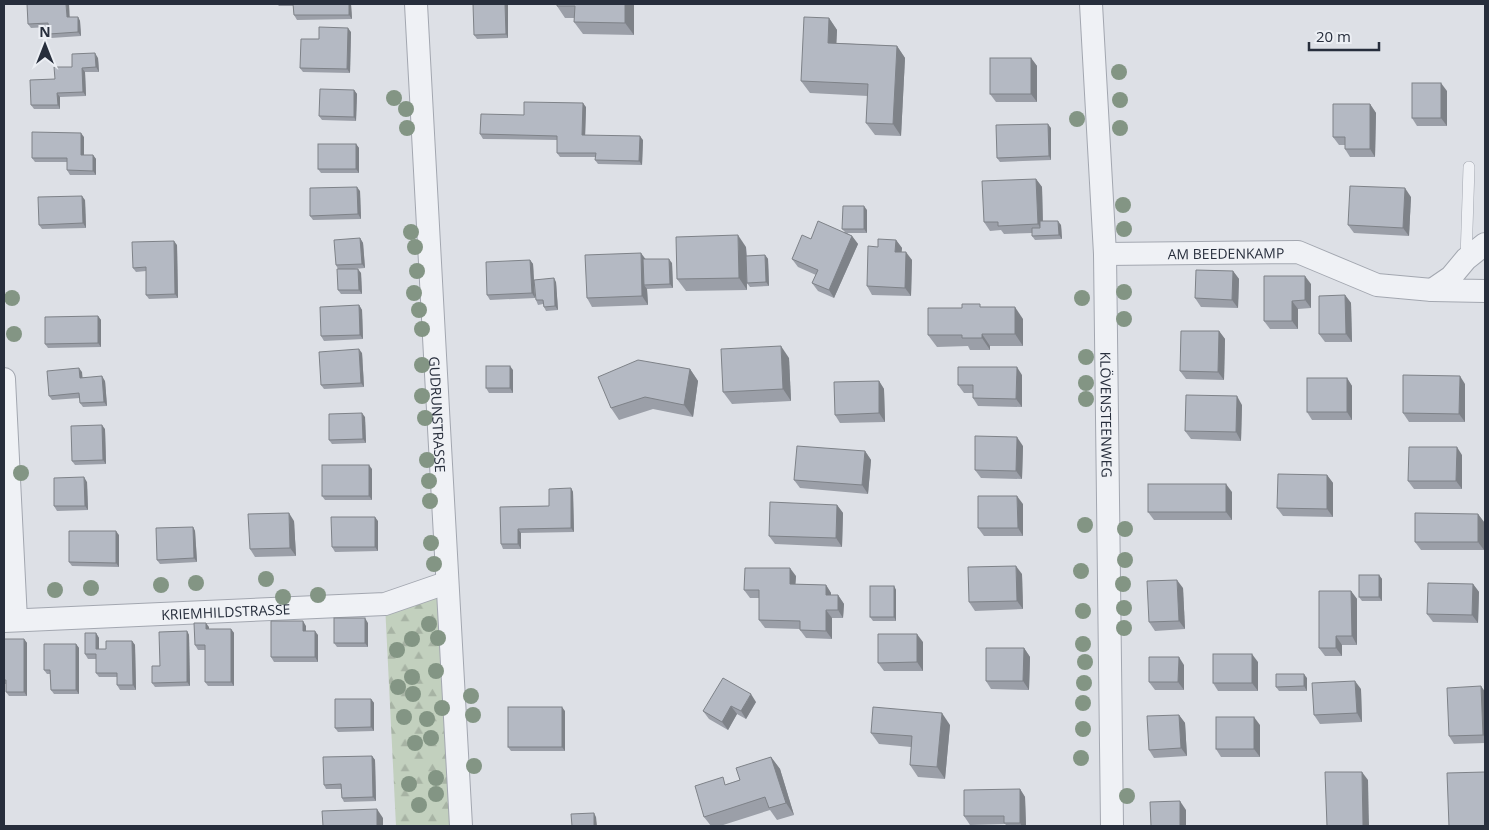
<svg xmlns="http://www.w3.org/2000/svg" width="1489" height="830" font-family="'Open Sans',sans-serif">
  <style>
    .forest { fill: url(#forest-firs) }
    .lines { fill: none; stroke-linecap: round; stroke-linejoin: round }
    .service-casing { stroke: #a3a7b0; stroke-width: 12 }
    .minor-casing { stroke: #a3a7b0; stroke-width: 24 }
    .service { stroke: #eff1f5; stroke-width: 11 }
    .minor { stroke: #eff1f5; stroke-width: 22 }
    .tree { fill: #839584 }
    .wall { fill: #9b9fa8 }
    .shaded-wall { fill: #7e8288 }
    .building { fill: #b4b9c3; stroke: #7e8288 }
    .labels { text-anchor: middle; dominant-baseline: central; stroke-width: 4; stroke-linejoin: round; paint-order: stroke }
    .street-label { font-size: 14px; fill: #272e3c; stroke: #eceff4 }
  </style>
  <defs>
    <pattern id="forest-firs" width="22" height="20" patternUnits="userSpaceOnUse" patternTransform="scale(1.25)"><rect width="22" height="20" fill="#c2d0be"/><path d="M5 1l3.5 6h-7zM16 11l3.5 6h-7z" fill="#a7b3a4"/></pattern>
  </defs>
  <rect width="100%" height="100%" fill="#dde0e6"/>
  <!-- forest -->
  <path class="forest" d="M446 583 461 826H396L385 604Z"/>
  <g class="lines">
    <!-- service casing -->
    <g class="service-casing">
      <path id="service" d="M1466 259 1469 167"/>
    </g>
    <!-- minor casing -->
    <g class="minor-casing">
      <g id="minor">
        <path id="s1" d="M416 4C432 278 444 552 461 826"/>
        <path id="s2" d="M1091 4 1105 254 1112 826"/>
        <path d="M1485 244 1466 259 1451 277 1432 290 1485 291"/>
        <path id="s3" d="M1105 254 1298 252 1377 285 1432 290"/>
        <path d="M4 379 16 620"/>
        <path id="s4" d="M4 621 385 604 446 583"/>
      </g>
    </g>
    <!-- service -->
    <use href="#service" class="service"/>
    <!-- minor -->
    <use href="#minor" class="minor"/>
  </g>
  <!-- trees -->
  <g class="tree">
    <circle cx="1119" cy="72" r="8"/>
    <circle cx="394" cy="98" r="8"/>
    <circle cx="1120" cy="100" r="8"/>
    <circle cx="406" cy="109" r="8"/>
    <circle cx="1077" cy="119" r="8"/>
    <circle cx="407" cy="128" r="8"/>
    <circle cx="1120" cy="128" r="8"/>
    <circle cx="1123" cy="205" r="8"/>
    <circle cx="1124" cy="229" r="8"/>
    <circle cx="411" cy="232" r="8"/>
    <circle cx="415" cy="247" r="8"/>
    <circle cx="417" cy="271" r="8"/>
    <circle cx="1124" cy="292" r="8"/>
    <circle cx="414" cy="293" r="8"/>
    <circle cx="12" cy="298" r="8"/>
    <circle cx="1082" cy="298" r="8"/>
    <circle cx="419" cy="310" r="8"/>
    <circle cx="1124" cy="319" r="8"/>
    <circle cx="422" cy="329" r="8"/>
    <circle cx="14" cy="334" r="8"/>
    <circle cx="1086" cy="357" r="8"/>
    <circle cx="422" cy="365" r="8"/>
    <circle cx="1086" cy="383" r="8"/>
    <circle cx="422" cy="396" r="8"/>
    <circle cx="1086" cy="399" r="8"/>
    <circle cx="425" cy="418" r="8"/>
    <circle cx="427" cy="460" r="8"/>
    <circle cx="21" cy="473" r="8"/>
    <circle cx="429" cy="481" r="8"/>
    <circle cx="430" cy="501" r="8"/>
    <circle cx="1085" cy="525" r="8"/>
    <circle cx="1125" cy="529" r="8"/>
    <circle cx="431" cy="543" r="8"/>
    <circle cx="1125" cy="560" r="8"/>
    <circle cx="434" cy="564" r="8"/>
    <circle cx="1081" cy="571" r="8"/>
    <circle cx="266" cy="579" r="8"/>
    <circle cx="196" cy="583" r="8"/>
    <circle cx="1123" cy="584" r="8"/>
    <circle cx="161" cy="585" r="8"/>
    <circle cx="91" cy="588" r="8"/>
    <circle cx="55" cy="590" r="8"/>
    <circle cx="318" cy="595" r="8"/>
    <circle cx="283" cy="597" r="8"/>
    <circle cx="1124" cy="608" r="8"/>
    <circle cx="1083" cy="611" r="8"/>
    <circle cx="429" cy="624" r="8"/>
    <circle cx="1124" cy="628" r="8"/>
    <circle cx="438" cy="638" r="8"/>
    <circle cx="412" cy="639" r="8"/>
    <circle cx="1083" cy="644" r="8"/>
    <circle cx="397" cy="650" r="8"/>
    <circle cx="1085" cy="662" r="8"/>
    <circle cx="436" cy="671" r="8"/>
    <circle cx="412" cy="677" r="8"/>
    <circle cx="1084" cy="683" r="8"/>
    <circle cx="398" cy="687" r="8"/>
    <circle cx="413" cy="694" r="8"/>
    <circle cx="471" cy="696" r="8"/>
    <circle cx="1083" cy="703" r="8"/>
    <circle cx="442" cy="708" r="8"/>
    <circle cx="473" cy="715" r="8"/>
    <circle cx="404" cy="717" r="8"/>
    <circle cx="427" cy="719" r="8"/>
    <circle cx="1083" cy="729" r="8"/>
    <circle cx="431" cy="738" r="8"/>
    <circle cx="415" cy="743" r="8"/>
    <circle cx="1081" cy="758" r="8"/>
    <circle cx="474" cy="766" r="8"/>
    <circle cx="436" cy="778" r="8"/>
    <circle cx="409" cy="784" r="8"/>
    <circle cx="436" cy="794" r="8"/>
    <circle cx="1127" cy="796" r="8"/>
    <circle cx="419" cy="805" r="8"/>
  </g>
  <!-- wall -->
  <g class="wall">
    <path d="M277 4H351L352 19 297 20 294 15 293 6H279Z"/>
    <path d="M508 4V38L477 39 474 35Z"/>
    <path d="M634 4V35L583 34 574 22V18H565L557 6Z"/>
    <path d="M70 17H78L80 21 81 36 51 38 49 34 48 27 31 28 28 24Z"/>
    <path d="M829 18 837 30 836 43 897 46 905 58 901 136 875 135 866 123 868 96 810 93 801 81Z"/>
    <path d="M351 32 350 73 303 72 300 68 319 39Z"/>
    <path d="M98 58 99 72H85L86 96 60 97V109H34L31 105 55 79 72 67Z"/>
    <path d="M1031 58 1037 66V102H996L990 94Z"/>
    <path d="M354 90 357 94 356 121 322 120 319 116Z"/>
    <path d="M1447 91V126H1417L1412 118Z"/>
    <path d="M1370 104 1376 113 1375 157H1350L1345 149V145H1339L1333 137Z"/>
    <path d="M586 107 585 135 643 140 642 165 598 164 595 160 596 157H560L557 153V140L483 139 480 134 524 115Z"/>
    <path d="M1051 128V160L1000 162 997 158Z"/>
    <path d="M84 137V155H93L96 159V175H70L67 170V162H35L32 158Z"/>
    <path d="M356 144 359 148V173H321L318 169Z"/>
    <path d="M1036 179 1042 187 1043 221 1061 225 1062 239 1035 240 1032 236V233L1004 234 1001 230 990 231 984 222Z"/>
    <path d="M360 191 361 219 313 220 310 216Z"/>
    <path d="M1411 197 1409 236 1354 233 1348 225Z"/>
    <path d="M85 200 86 228 42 229 39 225Z"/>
    <path d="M867 210V233H847L852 236 858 244 834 298 818 291 812 283 816 275 798 267 792 259 811 239 845 232 842 229Z"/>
    <path d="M360 238 363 243 365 268 354 269 361 273 362 294H341L338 290V269L336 265Z"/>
    <path d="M896 240 902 248 901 252 912 260 911 296 872 295 867 286 878 247Z"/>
    <path d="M177 245 178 298 149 299 146 295V271L136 272 133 268Z"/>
    <path d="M746 247 747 256 765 255 768 259 769 286 750 287 747 283V290L686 291 677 279Z"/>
    <path d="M645 259 672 263 673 288 647 289 648 305 592 307 587 298Z"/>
    <path d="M530 260 533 264 535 298 490 300 487 295Z"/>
    <path d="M1233 271 1239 279 1238 308 1201 307 1195 298Z"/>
    <path d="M556 282 558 310 546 311 544 307 543 304 538 305 536 300Z"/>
    <path d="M1311 284V308L1298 309V329H1270L1264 321Z"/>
    <path d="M1345 295 1351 303 1352 342H1325L1319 334Z"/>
    <path d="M359 305 362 310 363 339 324 341 321 336Z"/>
    <path d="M983 307 1023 319V346H990V350H970L968 346 937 347 928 335 962 308Z"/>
    <path d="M98 316 101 320V347L48 348 45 344Z"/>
    <path d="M1219 331 1225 339 1224 380 1186 379 1180 371Z"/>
    <path d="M362 353 364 387 324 389 321 385Z"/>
    <path d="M789 358 791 401 732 404 723 392Z"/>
    <path d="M690 369 698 381 693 417 653 409 619 420 611 408Z"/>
    <path d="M513 370V393H489L486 388Z"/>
    <path d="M82 372V378L105 381 107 406 83 407 80 403V398L52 400 49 396Z"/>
    <path d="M1022 375V407L978 406 973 398V393H964L958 385Z"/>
    <path d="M1347 378 1352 386V420H1312L1307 412Z"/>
    <path d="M879 381 884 389 885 422 840 423 835 415Z"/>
    <path d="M1465 384V422H1409L1403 413Z"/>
    <path d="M1242 405 1241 441 1191 439 1185 431Z"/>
    <path d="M365 417 366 443 332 444 329 440Z"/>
    <path d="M105 429 106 464 75 465 72 461Z"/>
    <path d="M1023 446 1022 479 981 478 975 470Z"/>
    <path d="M865 451 871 460 868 494 800 488 794 480Z"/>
    <path d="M1462 455V489H1414L1408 481Z"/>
    <path d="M372 469V500H325L322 496Z"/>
    <path d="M1327 475 1333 483V517L1283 516 1277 508Z"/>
    <path d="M87 482 88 510 57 511 54 506Z"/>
    <path d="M571 488 573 492 574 532 521 533V549H503L501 544 500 507 549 506Z"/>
    <path d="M1232 492V520H1154L1148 512Z"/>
    <path d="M1023 504V536H984L978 528Z"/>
    <path d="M837 505 843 513 842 547 775 544 769 536Z"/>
    <path d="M1478 514 1484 522V550H1421L1415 542Z"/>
    <path d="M294 521 296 556 255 557 250 549Z"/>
    <path d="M378 521V551L335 552 332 547Z"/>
    <path d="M193 527 195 531 197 562 160 564 157 560Z"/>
    <path d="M119 535V567L72 566 69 562Z"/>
    <path d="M1022 574 1023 609 975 611 969 602Z"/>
    <path d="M1379 575 1382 579V601H1362L1359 597Z"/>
    <path d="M796 576 795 584 826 585 831 593V595H838L844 604 843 618H832V639L806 638 800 630V629L765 628 759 620V598H750L744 590Z"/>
    <path d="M1473 584 1479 592 1478 623 1433 622 1427 614Z"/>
    <path d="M894 586 896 590V621H873L870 617Z"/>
    <path d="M1183 588 1185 629 1155 631 1149 622Z"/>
    <path d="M1351 591 1357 599V645H1342V656H1325L1319 648Z"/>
    <path d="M368 623V647H337L334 643Z"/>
    <path d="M306 626V631L318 635V662H274L271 657Z"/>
    <path d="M209 627V629H231L234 633V686H208L205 682V650H198L195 645Z"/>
    <path d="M187 631 189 635 190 686 155 687 152 683 160 666Z"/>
    <path d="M96 633 99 638V649H106L132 641 135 645 136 690H120L117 685V677H99L96 673V659H88L85 654Z"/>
    <path d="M4 639H24L27 643V696H9L6 692V684H4Z"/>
    <path d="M923 642V671H884L878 663Z"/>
    <path d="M76 644 79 648V694H54L51 690 50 674H47L44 670Z"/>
    <path d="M1024 648 1030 657 1029 690 991 689 986 681Z"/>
    <path d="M1258 662V691H1218L1213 683Z"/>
    <path d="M1184 665V690H1155L1149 682Z"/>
    <path d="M1307 678V691H1279L1276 687Z"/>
    <path d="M1481 686 1485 692V743L1454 744 1449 736Z"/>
    <path d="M1361 689 1362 722 1320 724 1314 715Z"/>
    <path d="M371 699 374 703V731L338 732 335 728Z"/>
    <path d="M756 702 746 719 737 714 728 730 709 719 703 711Z"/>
    <path d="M565 711V751H511L508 747Z"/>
    <path d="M1179 715 1185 723 1187 756 1154 758 1149 750Z"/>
    <path d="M950 725 945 779 918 777 910 765 911 747 879 744 871 733Z"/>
    <path d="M1260 725V757H1221L1216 749Z"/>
    <path d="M372 756 375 760 376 801 344 802 342 798 341 789H326L324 785Z"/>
    <path d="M771 757 780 769 794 815 777 820 770 810 720 826H711L704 817 727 784 740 780Z"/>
    <path d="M1020 789 1025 797 1026 826H1007L1005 824 970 825 964 816Z"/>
  </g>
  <!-- shaded-wall -->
  <g class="shaded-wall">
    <path d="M66 4H69L70 21 67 17Z"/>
    <path d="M349 4H351L352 19 349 15Z"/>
    <path d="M505 4H508V38L506 34Z"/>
    <path d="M625 4H634V35L625 23Z"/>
    <path d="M78 17 80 21 81 36 78 32Z"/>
    <path d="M829 18 837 30 836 54 828 43Z"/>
    <path d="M348 28 351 32 350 73 347 69Z"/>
    <path d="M897 46 905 58 901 136 893 124Z"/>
    <path d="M95 53 98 58 99 72 96 67Z"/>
    <path d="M1031 58 1037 66V102L1031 94Z"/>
    <path d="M82 68 85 72 86 96 83 92Z"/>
    <path d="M1441 83 1447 91V126L1441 118Z"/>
    <path d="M354 90 357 94 356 121 354 117Z"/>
    <path d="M57 93 60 97V109L58 105Z"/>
    <path d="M583 103 586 107 585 139 582 135Z"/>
    <path d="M1370 104 1376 113 1375 157 1370 149Z"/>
    <path d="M1048 124 1051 128V160L1049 156Z"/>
    <path d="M81 133 84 137V159L81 155Z"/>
    <path d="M640 136 643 140 642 165 639 161Z"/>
    <path d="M356 144 359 148V173L356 169Z"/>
    <path d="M93 155 96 159V175L93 171Z"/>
    <path d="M1036 179 1042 187 1043 232 1038 224Z"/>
    <path d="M357 187 360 191 361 219 358 214Z"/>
    <path d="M1405 188 1411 197 1409 236 1403 228Z"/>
    <path d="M82 196 85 200 86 228 83 223Z"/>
    <path d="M864 206 867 210V233L864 229Z"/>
    <path d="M1058 221 1061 225 1062 239 1059 235Z"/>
    <path d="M738 235 746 247 747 290 739 278Z"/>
    <path d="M852 236 858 244 834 298 829 290Z"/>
    <path d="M360 238 363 243 365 268 362 264Z"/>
    <path d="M896 240 902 248 901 260 895 252Z"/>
    <path d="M174 241 177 245 178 298 175 294Z"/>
    <path d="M906 252 912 260 911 296 905 288Z"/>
    <path d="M641 253 647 261 644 285 647 289 648 305 642 296Z"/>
    <path d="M765 255 768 259 769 286 766 282Z"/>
    <path d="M669 259 672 263 673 288 670 284Z"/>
    <path d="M530 260 533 264 535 298 532 293Z"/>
    <path d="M358 269 361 273 362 294 359 290Z"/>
    <path d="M1233 271 1239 279 1238 308 1232 300Z"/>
    <path d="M1305 276 1311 284V308L1305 300Z"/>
    <path d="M554 278 556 282 558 310 555 306Z"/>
    <path d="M1345 295 1351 303 1352 342 1346 334Z"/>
    <path d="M1292 301 1298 309V329L1292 321Z"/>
    <path d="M359 305 362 310 363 339 360 335Z"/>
    <path d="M1015 307 1023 319V346L1015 334Z"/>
    <path d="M98 316 101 320V347L98 343Z"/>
    <path d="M1219 331 1225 339 1224 380 1218 372Z"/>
    <path d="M982 334 990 346V350L982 338Z"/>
    <path d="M781 346 789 358 791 401 783 389Z"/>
    <path d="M359 349 362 353 364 387 361 383Z"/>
    <path d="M510 366 513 370V393L510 388Z"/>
    <path d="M1017 367 1022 375V407L1016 399Z"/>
    <path d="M79 368 82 372 83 382 80 378Z"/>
    <path d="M690 369 698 381 693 417 684 405Z"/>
    <path d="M102 376 105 381 107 406 104 402Z"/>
    <path d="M1460 376 1465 384V422L1459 414Z"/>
    <path d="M1347 378 1352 386V420L1347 412Z"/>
    <path d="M879 381 884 389 885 422 879 413Z"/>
    <path d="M1237 396 1242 405 1241 441 1236 432Z"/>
    <path d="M362 413 365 417 366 443 363 439Z"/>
    <path d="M102 425 105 429 106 464 103 460Z"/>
    <path d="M1017 437 1023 446 1022 479 1016 471Z"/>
    <path d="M1457 447 1462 455V489L1456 481Z"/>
    <path d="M865 451 871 460 868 494 862 485Z"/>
    <path d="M369 465 372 469V500L369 496Z"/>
    <path d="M1327 475 1333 483V517L1327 509Z"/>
    <path d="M84 477 87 482 88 510 85 506Z"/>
    <path d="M1226 484 1232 492V520L1226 512Z"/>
    <path d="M571 488 573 492 574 532 571 528Z"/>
    <path d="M1017 496 1023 504V536L1018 528Z"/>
    <path d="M837 505 843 513 842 547 836 538Z"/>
    <path d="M289 513 294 521 296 556 290 548Z"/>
    <path d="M1478 514 1484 522V550L1478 542Z"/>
    <path d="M375 517 378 521V551L375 547Z"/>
    <path d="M193 527 195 531 197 562 194 558Z"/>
    <path d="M518 529 521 533V549L518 544Z"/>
    <path d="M116 531 119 535V567L116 563Z"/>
    <path d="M1016 566 1022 574 1023 609 1017 601Z"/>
    <path d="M790 568 796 576 795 592 790 584Z"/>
    <path d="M1379 575 1382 579V601L1379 597Z"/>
    <path d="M1177 580 1183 588 1185 629 1179 621Z"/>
    <path d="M1473 584 1479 592 1478 623 1472 615Z"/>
    <path d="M826 585 831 593V604L826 595Z"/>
    <path d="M894 586 896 590V621L894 617Z"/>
    <path d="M1351 591 1357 599V645L1352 636Z"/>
    <path d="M838 595 844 604 843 618 838 610Z"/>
    <path d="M826 610 832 618V639L826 631Z"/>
    <path d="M365 618 368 623V647L365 643Z"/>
    <path d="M303 621 306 626V635L303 631Z"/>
    <path d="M206 623 209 627V633L206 629Z"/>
    <path d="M231 629 234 633V686L231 682Z"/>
    <path d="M187 631 189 635 190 686 187 682Z"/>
    <path d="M315 631 318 635V662L315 657Z"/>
    <path d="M96 633 99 638V653L96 649Z"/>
    <path d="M917 634 923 642V671L917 662Z"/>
    <path d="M1336 636 1342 645V656L1336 648Z"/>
    <path d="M24 639 27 643V696L24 692Z"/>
    <path d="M132 641 135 645 136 690 133 685Z"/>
    <path d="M76 644 79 648V694L76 690Z"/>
    <path d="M1024 648 1030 657 1029 690 1023 681Z"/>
    <path d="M1252 654 1258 662V691L1252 683Z"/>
    <path d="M1179 657 1184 665V690L1178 682Z"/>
    <path d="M1304 674 1307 678V691L1304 686Z"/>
    <path d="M1355 681 1361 689 1362 722 1357 713Z"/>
    <path d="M1481 686 1485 692V738L1483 735Z"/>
    <path d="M751 694 756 702 746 719 741 711Z"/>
    <path d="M371 699 374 703V731L371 727Z"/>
    <path d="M731 706 737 714 728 730 722 722Z"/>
    <path d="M562 707 565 711V751L562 747Z"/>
    <path d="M942 713 950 725 945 779 937 767Z"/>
    <path d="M1179 715 1185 723 1187 756 1181 748Z"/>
    <path d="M1254 717 1260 725V757L1254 749Z"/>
    <path d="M372 756 375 760 376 801 373 797Z"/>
    <path d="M771 757 780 769 794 815 786 803Z"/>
    <path d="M1362 772 1368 780 1369 826H1363Z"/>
    <path d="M1020 789 1025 797 1026 826H1022L1020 823Z"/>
    <path d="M1180 801 1186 810V826H1180Z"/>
    <path d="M377 809 383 818V826H377Z"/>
    <path d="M594 813 596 817 597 826H594Z"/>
  </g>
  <!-- building -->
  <g class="building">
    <path d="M27 4H66L67 17H78V32L49 34 48 23 28 24Z"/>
    <path d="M293 4H349V15H294Z"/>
    <path d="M473 4H505L506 34 474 35Z"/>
    <path d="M557 4H625V23L574 22 575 6H557Z"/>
    <path d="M804 17 829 18 828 43 897 46 893 124 866 123 868 84 801 81Z"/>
    <path d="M319 27 348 28 347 69 300 68 301 39H319Z"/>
    <path d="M95 53 96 67 82 68 83 92 57 93 58 105H31L30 80 55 79 54 67H72V54Z"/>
    <rect x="990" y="58" width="41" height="36"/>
    <rect x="1412" y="83" width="29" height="35"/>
    <path d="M320 89 354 90V117L319 116Z"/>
    <path d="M524 102 583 103 582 135 640 136 639 161 595 160 596 153H557V136L480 134 481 114 524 115Z"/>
    <path d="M1333 104H1370V149H1345V137H1333Z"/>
    <path d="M1048 124 1049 156 997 158 996 125Z"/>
    <path d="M32 132 81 133V155H93V171L67 170V158H32Z"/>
    <rect x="318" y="144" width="38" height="25"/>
    <path d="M1036 179 1038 224 998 226V222H984L982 181Z"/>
    <path d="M1350 186 1405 188 1403 228 1348 225Z"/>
    <path d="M357 187 358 214 310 216V188Z"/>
    <path d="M82 196 83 223 39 225 38 197Z"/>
    <path d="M843 206H864V229H842Z"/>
    <path d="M818 221 852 236 829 290 812 283 818 270 792 259 802 235 811 239Z"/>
    <path d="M1040 221H1058L1059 235 1032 236V228H1040Z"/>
    <path d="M738 235 739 278 677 279 676 237Z"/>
    <path d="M360 238 362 264 336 265 334 240Z"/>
    <path d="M878 239 896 240 895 252H906L905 288 867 286 868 246 878 247Z"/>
    <path d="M174 241 175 294 146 295V267L133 268 132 242Z"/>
    <path d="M641 253 642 296 587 298 585 255Z"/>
    <path d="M765 255 766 282 747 283 746 256Z"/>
    <path d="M643 259H669L670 284 644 285Z"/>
    <path d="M530 260 532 293 487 295 486 262Z"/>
    <path d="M337 269H358L359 290H338Z"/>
    <path d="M1196 270 1233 271 1232 300 1195 298Z"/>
    <path d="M1264 276H1305V300L1292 301V321H1264Z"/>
    <path d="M554 278 555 306 544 307 543 300H536L534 280Z"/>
    <path d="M1345 295 1346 334H1319V296Z"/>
    <path d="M962 304H980V307H1015V334H982V338H962V335H928V308H962Z"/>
    <path d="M359 305 360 335 321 336 320 307Z"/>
    <path d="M98 316V343L45 344V317Z"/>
    <path d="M1181 331H1219L1218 372 1180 371Z"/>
    <path d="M781 346 783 389 723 392 721 349Z"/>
    <path d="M359 349 361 383 321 385 319 352Z"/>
    <path d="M638 360 690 369 684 405 645 397 611 408 598 377Z"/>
    <rect x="486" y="366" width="24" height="22"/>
    <path d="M958 367H1017L1016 399 973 398V385H958Z"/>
    <path d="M79 368 80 378 102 376 104 402 80 403 79 393 49 396 47 371Z"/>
    <path d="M1403 375 1460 376 1459 414 1403 413Z"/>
    <rect x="1307" y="378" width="40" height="34"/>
    <path d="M879 381V413L835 415 834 382Z"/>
    <path d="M1186 395 1237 396 1236 432 1185 431Z"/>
    <path d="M362 413 363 439 329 440V414Z"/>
    <path d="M102 425 103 460 72 461 71 426Z"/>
    <path d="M975 436 1017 437 1016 471 975 470Z"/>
    <path d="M797 446 865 451 862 485 794 480Z"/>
    <path d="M1409 447H1457L1456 481H1408Z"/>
    <rect x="322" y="465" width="47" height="31"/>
    <path d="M1278 474 1327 475V509L1277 508Z"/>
    <path d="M84 477 85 506H54V478Z"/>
    <rect x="1148" y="484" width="78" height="28"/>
    <path d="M571 488V528L518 529V544H501L500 507 549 506V489Z"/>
    <path d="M978 496H1017L1018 528H978Z"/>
    <path d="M770 502 837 505 836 538 769 536Z"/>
    <path d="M289 513 290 548 250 549 248 514Z"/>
    <path d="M1415 513 1478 514V542H1415Z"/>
    <path d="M331 517H375V547H332Z"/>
    <path d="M193 527 194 558 157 560 156 528Z"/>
    <path d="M69 531H116V563L69 562Z"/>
    <path d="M1016 566 1017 601 969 602 968 567Z"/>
    <path d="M745 568H790V584L826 585V595H838V610H826V631L800 630V621L759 620V590H744Z"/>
    <rect x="1359" y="575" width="20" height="22"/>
    <path d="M1177 580 1179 621 1149 622 1147 581Z"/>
    <path d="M1428 583 1473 584 1472 615 1427 614Z"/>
    <rect x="870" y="586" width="24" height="31"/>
    <path d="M1319 591H1351L1352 636H1336V648H1319Z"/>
    <rect x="334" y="618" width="31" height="25"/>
    <path d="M271 621H303V631H315V657H271Z"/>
    <path d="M194 623H206V629H231V682H205V645H195Z"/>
    <path d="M187 631V682L152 683V666H160L159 632Z"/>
    <path d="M85 633H96V649H106V641H132L133 685H117V673H96V654H85Z"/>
    <path d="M878 634H917V662L878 663Z"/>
    <path d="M4 639H24V692H6V680H4Z"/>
    <path d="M44 644H76V690H51L50 670H44Z"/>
    <path d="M986 648H1024L1023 681H986Z"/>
    <rect x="1213" y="654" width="39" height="29"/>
    <path d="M1149 657H1179L1178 682H1149Z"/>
    <path d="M1276 674H1304V686L1276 687Z"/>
    <path d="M723 678 751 694 741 711 731 706 722 722 703 711Z"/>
    <path d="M1355 681 1357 713 1314 715 1312 683Z"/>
    <path d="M1481 686 1483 735 1449 736 1447 688Z"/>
    <path d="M335 699H371V727L335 728Z"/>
    <rect x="508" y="707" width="54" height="40"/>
    <path d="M873 707 942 713 937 767 910 765 912 736 871 733Z"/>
    <path d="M1179 715 1181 748 1149 750 1147 716Z"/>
    <rect x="1216" y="717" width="38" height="32"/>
    <path d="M372 756 373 797 342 798 341 784 324 785 323 757Z"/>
    <path d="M771 757 786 803 769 808 765 797 704 817 695 786 723 777 725 785 740 780 736 768Z"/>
    <path d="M1325 772H1362L1363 826H1327Z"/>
    <path d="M1485 772V826H1449L1447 773Z"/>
    <path d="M1020 789V823H1004V816H964V790Z"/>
    <path d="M1180 801V826H1151L1150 802Z"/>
    <path d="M377 809V826H323L322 811Z"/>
    <path d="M594 813V826H572L571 814Z"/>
  </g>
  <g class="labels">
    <!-- street labels -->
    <g class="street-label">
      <text stroke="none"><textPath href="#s3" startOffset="121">AM BEEDENKAMP</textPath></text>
      <text stroke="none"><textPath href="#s1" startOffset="411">GUDRUNSTRASSE</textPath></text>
      <text stroke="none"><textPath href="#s2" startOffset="411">KLÖVENSTEENWEG</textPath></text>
      <text stroke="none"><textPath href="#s4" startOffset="222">KRIEMHILDSTRASSE</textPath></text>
    </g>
  </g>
  <!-- border -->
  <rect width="1489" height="830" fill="none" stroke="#272e3c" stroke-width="10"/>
  <!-- north arrow -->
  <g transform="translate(45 45)" stroke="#eceff4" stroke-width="4" paint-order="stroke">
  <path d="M0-4L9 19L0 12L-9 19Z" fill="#272e3c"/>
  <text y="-8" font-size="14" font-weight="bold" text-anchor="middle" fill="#272e3c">N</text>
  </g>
  <!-- scale -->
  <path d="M1309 42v8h70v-8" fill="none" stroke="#272e3c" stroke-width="2.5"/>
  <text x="1316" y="42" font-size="15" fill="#272e3c" stroke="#eceff4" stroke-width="4" paint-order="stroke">20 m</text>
</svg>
